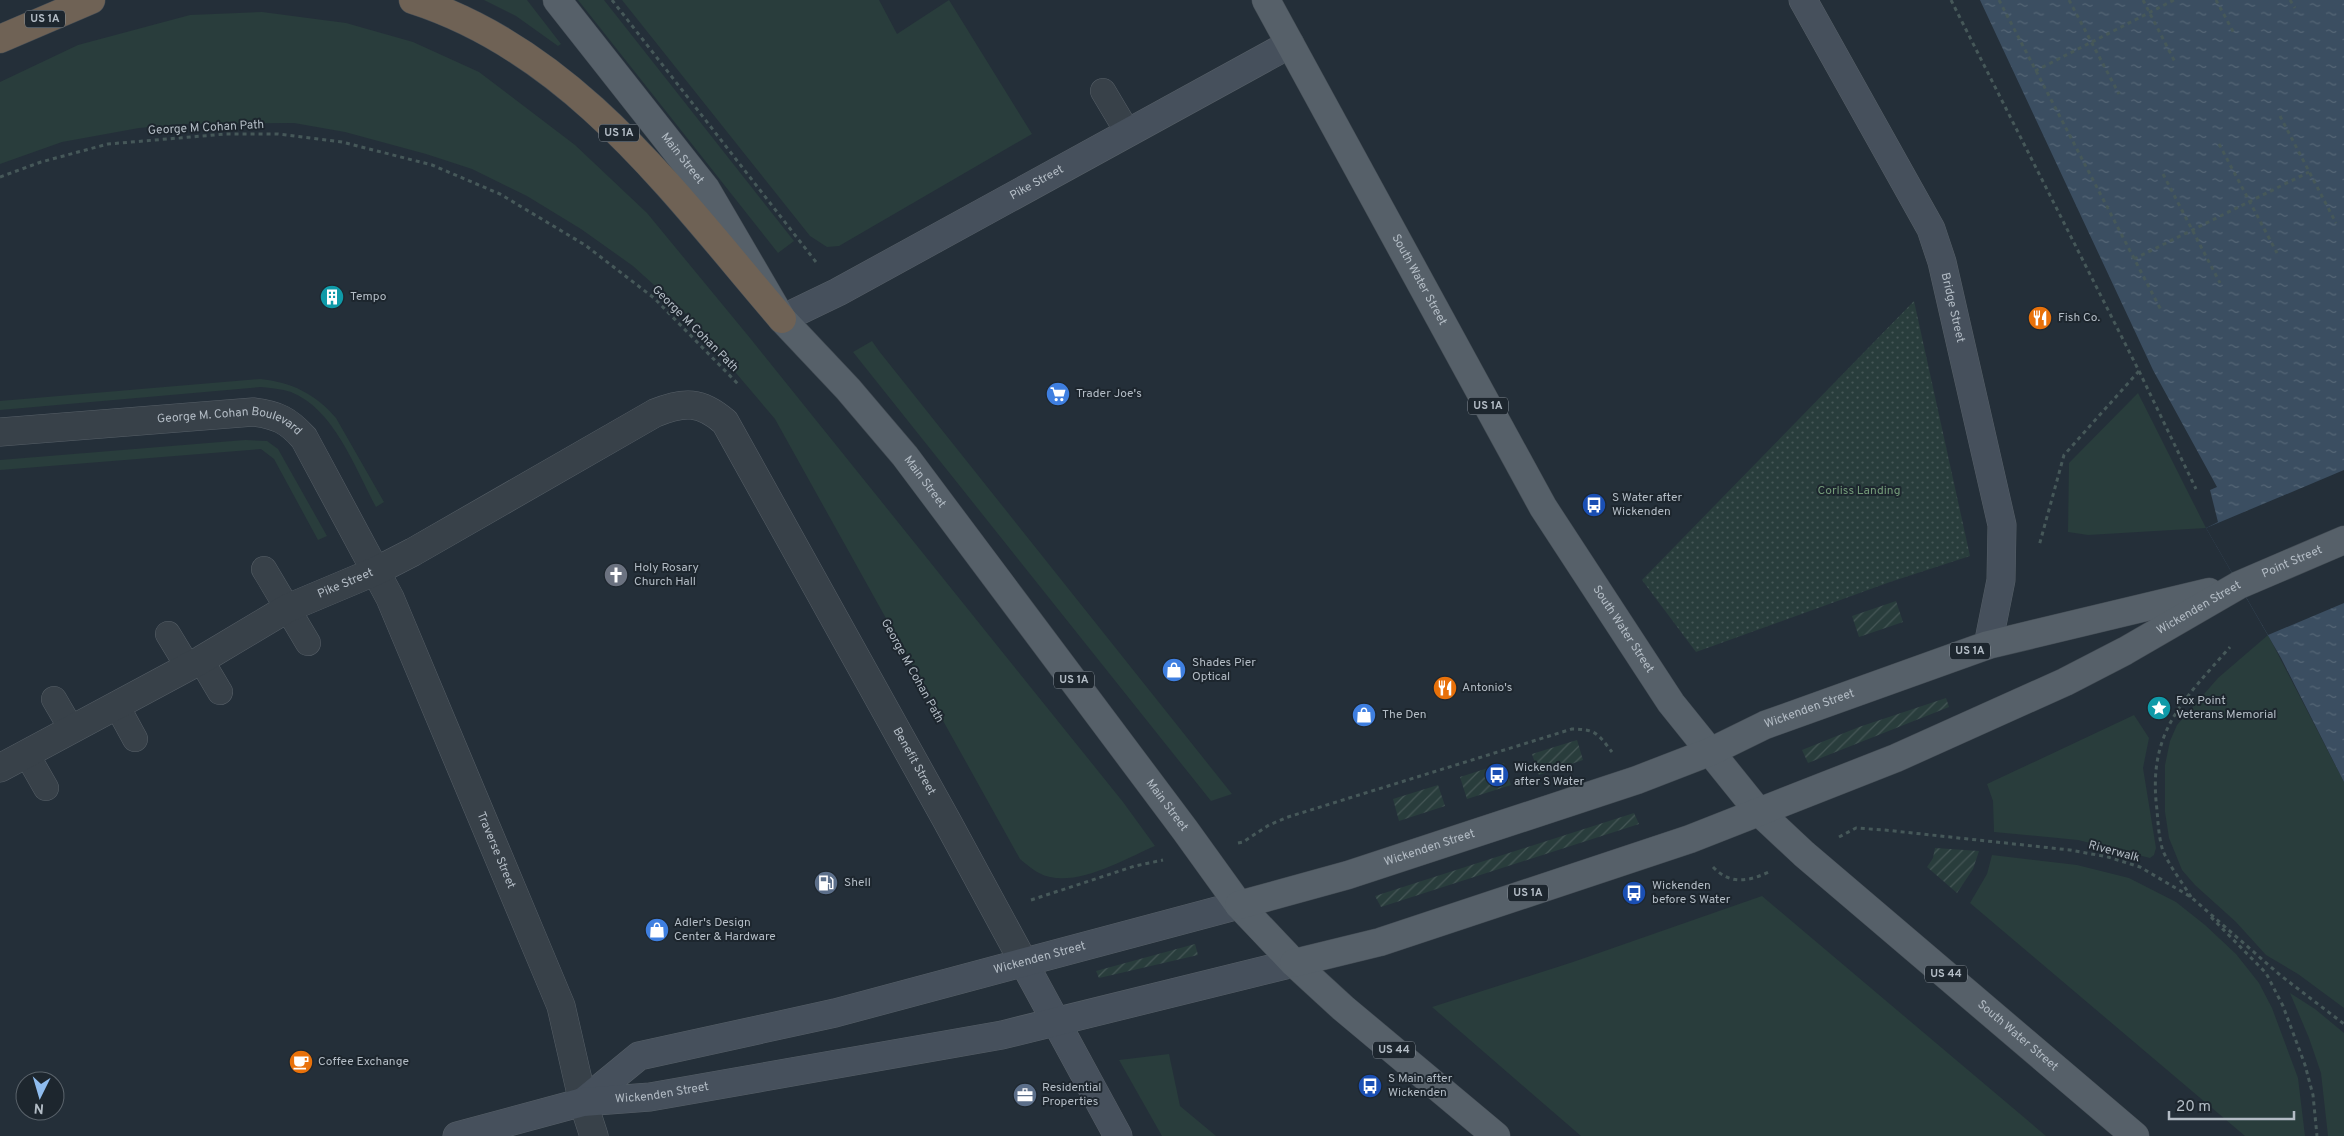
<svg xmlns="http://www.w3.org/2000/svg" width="2344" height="1136" font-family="Overpass,sans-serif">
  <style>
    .grass { fill: #293d3c }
    .park { fill: url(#park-dots) }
    .garden { fill: url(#garden-furrows) }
    .water { fill: url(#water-ripples) }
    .pier { fill: #242f39 }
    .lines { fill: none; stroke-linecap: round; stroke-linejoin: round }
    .lane-casing { stroke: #565f67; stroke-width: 26 }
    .street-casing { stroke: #565f67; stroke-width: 29 }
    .secondary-casing { stroke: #565f67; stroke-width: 29 }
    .primary-casing { stroke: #414a52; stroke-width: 29 }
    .highway-casing { stroke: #434c54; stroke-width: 29 }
    .path { stroke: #465859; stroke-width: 3; stroke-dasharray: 4 4; stroke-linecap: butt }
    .lane { stroke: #384149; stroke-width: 25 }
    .street { stroke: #384149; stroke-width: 28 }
    .secondary { stroke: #46505c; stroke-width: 28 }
    .primary { stroke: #566069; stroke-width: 28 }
    .highway { stroke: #6f6255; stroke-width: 28 }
    .labels { text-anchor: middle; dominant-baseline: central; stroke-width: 4; stroke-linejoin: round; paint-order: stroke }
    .shield { fill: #1d262e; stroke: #868f98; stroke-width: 1 }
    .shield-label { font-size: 11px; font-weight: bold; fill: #b3bcc5 }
    .street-label { font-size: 12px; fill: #b3bcc5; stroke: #1d262e }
    .poi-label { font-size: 12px; fill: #b3bcc5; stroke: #1d262e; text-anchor: start }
    .park-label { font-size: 12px; fill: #739978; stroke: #1d262e }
  </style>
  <defs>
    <pattern id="park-dots" width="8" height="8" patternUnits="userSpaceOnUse" patternTransform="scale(1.25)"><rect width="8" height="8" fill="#293d3c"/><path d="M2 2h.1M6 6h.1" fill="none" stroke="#465757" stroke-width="1.8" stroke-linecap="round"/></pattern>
    <pattern id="garden-furrows" width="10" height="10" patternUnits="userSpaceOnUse" patternTransform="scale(1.25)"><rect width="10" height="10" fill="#293d3c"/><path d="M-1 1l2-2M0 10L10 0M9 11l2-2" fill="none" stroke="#465757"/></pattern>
    <pattern id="water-ripples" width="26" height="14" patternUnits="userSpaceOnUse" patternTransform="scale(1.25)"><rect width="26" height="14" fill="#3b4e61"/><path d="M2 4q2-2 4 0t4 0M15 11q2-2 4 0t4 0" fill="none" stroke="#556676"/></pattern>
  </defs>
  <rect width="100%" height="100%" fill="#242f39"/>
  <!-- grass -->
  <g class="grass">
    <path d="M484 0H527L561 44 558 46 516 16Z"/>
    <path d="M578 0H604L794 241 778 253Z"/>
    <path d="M622 0H879L897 34 949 0 1032 134 839 246 827 247 810 236Z"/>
    <path d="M262 12 346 23 413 42 479 72 575 145 647 213 750 338 1123 802 1155 846C1124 859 1072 891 1039 873 1033 870 1026 864 1020 859L775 419 685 313 633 266 581 229 527 196 472 169 426 154 345 132 294 123 181 124 139 128 62 142 0 164V82L78 45 190 15Z"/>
    <path d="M872 341 879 351 1232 794 1211 801 853 352Z"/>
    <path d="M260 379C291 382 316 394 336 418L384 502 376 507C355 468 334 409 291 392 281 389 271 388 261 387L0 410V401Z"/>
    <path d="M2138 393 2206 528 2088 535 2068 532 2069 463Z"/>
    <path d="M245 440 267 441 278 449 327 536 318 540 274 459 261 449 0 470V460Z"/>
    <path d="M2268 635 2344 782V1008L2298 974 2266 955 2236 922 2195 885 2182 870 2169 838 2165 812V765L2170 741 2177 725 2218 678Z"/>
    <path d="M2134 715 2149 738 2143 768 2156 848 2154 855 2150 858 2078 840 1994 832 1993 801 1987 784Z"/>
    <path d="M1992 855 2077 865 2129 878 2176 902 2205 925 2236 954 2259 983 2272 1008 2298 1078 2305 1136H2245L1970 903 1987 874Z"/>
    <path d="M1762 896 2046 1136H1581L1432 1007 1573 962Z"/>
    <path d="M2290 993 2315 1009 2344 1033V1136H2328L2321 1073 2309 1038Z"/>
    <path d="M1169 1054 1180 1106 1216 1136H1162L1119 1060Z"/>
  </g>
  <!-- park -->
  <path class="park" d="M1914 301 1970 556 1890 582 1696 652 1642 580Z"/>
  <!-- garden -->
  <g class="garden">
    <path d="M1896 601 1903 622 1859 637 1852 616Z"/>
    <path d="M1946 698 1949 707 1808 763 1802 750 1859 727Z"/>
    <path d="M1577 740 1583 760 1539 775 1532 754Z"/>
    <path d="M1504 763 1511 785 1467 799 1460 777Z"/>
    <path d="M1438 785 1445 806 1399 821 1393 799Z"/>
    <path d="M1634 813 1639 824 1381 907 1375 896Z"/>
    <path d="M1935 848 1979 851 1973 869 1957 893 1927 867 1933 858Z"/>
    <path d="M1195 944 1198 955 1099 978 1096 971Z"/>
  </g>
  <!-- water -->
  <path class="water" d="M1980 0H2344V782L2281 658 2206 528 2218 522 2210 490 2217 487 2153 370Z"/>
  <!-- pier -->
  <path class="pier" d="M2344 470V603L2268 635 2206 528Z"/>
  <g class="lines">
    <!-- lane casing -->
    <g class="lane-casing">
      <g id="lane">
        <path d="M1103 91 1128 133"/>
        <path d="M264 569 308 643"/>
        <path d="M168 634 188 667"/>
        <path d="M201 660 220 692"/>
        <path d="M54 699 72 730"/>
        <path d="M117 706 135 739"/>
        <path d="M26 753 46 788"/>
      </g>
    </g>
    <!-- street casing -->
    <g class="street-casing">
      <g id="street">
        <path id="s1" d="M0 432 253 412C277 415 288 420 304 438L390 598 561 1006 583 1102 594 1136"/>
        <path id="s2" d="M0 768 201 660 288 608 376 571 413 552 655 413C684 401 701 401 725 422L947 821 1024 963"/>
      </g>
    </g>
    <!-- secondary casing -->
    <g class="secondary-casing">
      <g id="secondary">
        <path id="s3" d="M1803 0 1931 229 1942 262 2002 525 2001 580 1988 645"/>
        <path id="s4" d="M782 319 838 292 1290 44"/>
        <path d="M1024 963 1118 1136"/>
        <path id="s5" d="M583 1102 639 1056 835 1013 1239 905"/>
        <path id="s6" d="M457 1136 583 1102 650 1097 1002 1035 1294 963"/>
      </g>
    </g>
    <!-- primary casing -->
    <g class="primary-casing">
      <g id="primary">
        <path id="s7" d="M557 0 706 189 782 319 848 389 905 456 1185 830 1239 905 1294 963 1343 1008 1496 1136"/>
        <path id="s8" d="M1266 0 1543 507 1671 703 1758 811 1804 854 2135 1136"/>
        <path id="s9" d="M1239 905 1348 875 1637 780 1712 751 1765 725 1988 645 2209 592"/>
        <path id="s10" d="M1294 963 1380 942 1690 839 1896 758 2065 682 2125 651 2239 585 2344 540"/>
      </g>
    </g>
    <!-- highway casing -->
    <g class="highway-casing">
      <g id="highway">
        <path d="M413 0C575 52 676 196 782 319"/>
        <path d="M0 39 91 0"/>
      </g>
    </g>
    <!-- path -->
    <g class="path">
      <path d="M612 0 816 262"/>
      <path d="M1951 0 2139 371 2064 455 2039 546"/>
      <path d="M1999 0 2162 312"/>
      <path d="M2069 0 2119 94"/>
      <path d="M2143 0 2176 64"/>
      <path d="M2216 0 2235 35"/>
      <path d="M2290 0 2295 8"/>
      <path d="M2035 71 2174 0"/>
      <path d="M2280 116 2336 223"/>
      <path d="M2219 144 2277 253"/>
      <path d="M2163 174 2220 283"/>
      <path d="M0 177 41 162 108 144 226 134H278L342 142 432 165 500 194 585 245 654 298 738 384"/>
      <path d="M2134 259 2309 172"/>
      <path d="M2139 371 2196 489"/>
      <path d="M1839 837 1856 828 1885 830 2070 850 2108 857 2140 867 2191 897 2280 975 2344 1024"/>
      <path d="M1238 843 1243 842 1269 825 1288 817 1572 729C1596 729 1598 734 1612 752"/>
      <path d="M1713 867C1731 886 1750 881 1771 871"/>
      <path d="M2191 897C2182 882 2170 867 2163 851 2159 839 2158 823 2157 810 2147 732 2183 701 2230 647"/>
      <path d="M1031 900 1135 866 1163 860"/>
      <path d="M2211 917 2266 973 2283 1006 2305 1065 2313 1095 2317 1136"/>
    </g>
    <!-- lane -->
    <use href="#lane" class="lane"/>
    <!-- street -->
    <use href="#street" class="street"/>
    <!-- secondary -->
    <use href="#secondary" class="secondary"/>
    <!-- primary -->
    <use href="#primary" class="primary"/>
    <!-- highway -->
    <use href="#highway" class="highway"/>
  </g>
  <!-- icons -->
  <defs>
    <g id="building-disc" transform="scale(1.25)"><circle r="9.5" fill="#0f9aa8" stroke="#1d262e"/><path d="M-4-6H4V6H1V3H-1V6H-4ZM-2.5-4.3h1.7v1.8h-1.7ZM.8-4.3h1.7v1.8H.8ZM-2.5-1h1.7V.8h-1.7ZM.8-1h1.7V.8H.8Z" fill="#fff"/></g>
    <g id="restaurant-disc" transform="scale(1.25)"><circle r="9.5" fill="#e8710a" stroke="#1d262e"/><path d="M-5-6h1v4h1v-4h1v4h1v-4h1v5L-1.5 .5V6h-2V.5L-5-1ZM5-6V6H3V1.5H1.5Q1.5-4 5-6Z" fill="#fff"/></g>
    <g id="supermarket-disc" transform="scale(1.25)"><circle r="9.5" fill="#3f7fe0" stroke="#1d262e"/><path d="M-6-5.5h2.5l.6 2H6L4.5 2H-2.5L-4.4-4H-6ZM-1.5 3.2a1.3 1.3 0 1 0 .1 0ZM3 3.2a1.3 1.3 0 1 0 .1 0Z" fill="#fff"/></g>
    <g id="bus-disc" transform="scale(1.25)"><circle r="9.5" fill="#1a4fb4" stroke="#1d262e"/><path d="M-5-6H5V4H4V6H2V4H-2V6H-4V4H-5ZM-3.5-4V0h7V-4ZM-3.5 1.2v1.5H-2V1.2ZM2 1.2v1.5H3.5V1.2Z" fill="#fff"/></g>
    <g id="church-disc" transform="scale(1.25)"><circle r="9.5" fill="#6b7280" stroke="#1d262e"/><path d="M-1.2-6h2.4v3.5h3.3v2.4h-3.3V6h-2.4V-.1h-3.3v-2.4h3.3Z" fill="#fff"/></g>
    <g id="shop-disc" transform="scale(1.25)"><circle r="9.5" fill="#3f7fe0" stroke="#1d262e"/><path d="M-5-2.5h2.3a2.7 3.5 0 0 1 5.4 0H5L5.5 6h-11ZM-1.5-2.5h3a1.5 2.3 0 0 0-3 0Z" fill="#fff"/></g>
    <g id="sight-disc" transform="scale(1.25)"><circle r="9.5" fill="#0f9aa8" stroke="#1d262e"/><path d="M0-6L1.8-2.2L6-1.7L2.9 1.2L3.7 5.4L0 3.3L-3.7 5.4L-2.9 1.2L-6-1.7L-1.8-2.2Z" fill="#fff"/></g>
    <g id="fuel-disc" transform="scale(1.25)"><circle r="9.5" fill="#5c6f8a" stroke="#1d262e"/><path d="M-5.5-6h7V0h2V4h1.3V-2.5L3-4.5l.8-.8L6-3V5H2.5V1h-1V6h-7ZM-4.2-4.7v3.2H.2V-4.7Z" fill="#fff"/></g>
    <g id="cafe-disc" transform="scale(1.25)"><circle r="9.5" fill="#e8710a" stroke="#1d262e"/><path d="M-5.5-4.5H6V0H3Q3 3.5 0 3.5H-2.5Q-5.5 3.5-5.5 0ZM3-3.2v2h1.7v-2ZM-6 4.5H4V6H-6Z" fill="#fff"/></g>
    <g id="office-disc" transform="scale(1.25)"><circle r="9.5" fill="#5c6f8a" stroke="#1d262e"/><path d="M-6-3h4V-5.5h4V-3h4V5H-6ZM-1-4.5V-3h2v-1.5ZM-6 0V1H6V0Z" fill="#fff"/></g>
  </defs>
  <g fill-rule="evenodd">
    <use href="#building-disc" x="332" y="297"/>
    <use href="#restaurant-disc" x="2040" y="318"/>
    <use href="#supermarket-disc" x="1058" y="394"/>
    <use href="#bus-disc" x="1594" y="505"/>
    <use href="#church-disc" x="616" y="575"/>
    <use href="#shop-disc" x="1174" y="670"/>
    <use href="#restaurant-disc" x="1445" y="688"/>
    <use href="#sight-disc" x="2159" y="708"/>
    <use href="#shop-disc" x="1364" y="715"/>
    <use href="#bus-disc" x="1497" y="775"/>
    <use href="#fuel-disc" x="826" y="883"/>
    <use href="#bus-disc" x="1634" y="893"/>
    <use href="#shop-disc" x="657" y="930"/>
    <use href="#cafe-disc" x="301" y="1062"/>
    <use href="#bus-disc" x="1370" y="1086"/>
    <use href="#office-disc" x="1025" y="1095"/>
  </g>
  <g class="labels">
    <!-- shield labels -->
    <g class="shield">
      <rect x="25" y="10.5" width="40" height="17" rx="4"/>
      <rect x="599" y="124.5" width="40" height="17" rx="4"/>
      <rect x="1468" y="397.5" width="40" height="17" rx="4"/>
      <rect x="1950" y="642.5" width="40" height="17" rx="4"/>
      <rect x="1054" y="671.5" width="40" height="17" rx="4"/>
      <rect x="1508" y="884.5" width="40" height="17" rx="4"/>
      <rect x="1925" y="965.5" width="42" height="17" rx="4"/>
      <rect x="1373" y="1041.5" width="42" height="17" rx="4"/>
    </g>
    <g class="shield-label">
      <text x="45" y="19">US 1A</text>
      <text x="619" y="133">US 1A</text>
      <text x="1488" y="406">US 1A</text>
      <text x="1970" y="651">US 1A</text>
      <text x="1074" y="680">US 1A</text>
      <text x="1528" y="893">US 1A</text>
      <text x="1946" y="974">US 44</text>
      <text x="1394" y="1050">US 44</text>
    </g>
    <!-- street labels -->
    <g class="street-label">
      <text transform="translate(206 128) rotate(-3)">George M Cohan Path</text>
      <text stroke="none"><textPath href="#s7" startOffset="202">Main Street</textPath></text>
      <text stroke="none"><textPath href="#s4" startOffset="289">Pike Street</textPath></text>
      <text stroke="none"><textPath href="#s8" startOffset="319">South Water Street</textPath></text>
      <text stroke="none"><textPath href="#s3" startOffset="344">Bridge Street</textPath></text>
      <text transform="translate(695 329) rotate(45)">George M Cohan Path</text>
      <text stroke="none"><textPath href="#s1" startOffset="232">George M. Cohan Boulevard</textPath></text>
      <text stroke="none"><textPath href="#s7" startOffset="608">Main Street</textPath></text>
      <text stroke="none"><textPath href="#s10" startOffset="1079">Point Street</textPath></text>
      <text stroke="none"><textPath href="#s2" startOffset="392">Pike Street</textPath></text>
      <text stroke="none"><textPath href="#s10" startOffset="975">Wickenden Street</textPath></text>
      <text stroke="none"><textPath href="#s8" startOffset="724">South Water Street</textPath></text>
      <text transform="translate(912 671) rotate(61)">George M Cohan Path</text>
      <text stroke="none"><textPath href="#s9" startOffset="604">Wickenden Street</textPath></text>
      <text stroke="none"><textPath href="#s2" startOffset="1210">Benefit Street</textPath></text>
      <text stroke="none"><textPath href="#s7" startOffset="1012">Main Street</textPath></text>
      <text stroke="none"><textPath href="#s9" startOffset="199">Wickenden Street</textPath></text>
      <text stroke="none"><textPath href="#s1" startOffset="768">Traverse Street</textPath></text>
      <text transform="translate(2114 852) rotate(15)">Riverwalk</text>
      <text stroke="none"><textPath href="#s5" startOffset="485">Wickenden Street</textPath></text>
      <text stroke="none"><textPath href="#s8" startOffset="1294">South Water Street</textPath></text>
      <text stroke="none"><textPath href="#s6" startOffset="210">Wickenden Street</textPath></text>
    </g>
    <!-- poi labels -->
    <g class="poi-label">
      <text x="350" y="297">Tempo</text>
      <text x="2058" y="318">Fish Co.</text>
      <text x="1076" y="394">Trader Joe's</text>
      <text x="1612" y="498">S Water after<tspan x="1612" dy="14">Wickenden</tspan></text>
      <text x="634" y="568">Holy Rosary<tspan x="634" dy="14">Church Hall</tspan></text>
      <text x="1192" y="663">Shades Pier<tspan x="1192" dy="14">Optical</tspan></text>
      <text x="1462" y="688">Antonio's</text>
      <text x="2176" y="701">Fox Point<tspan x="2176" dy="14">Veterans Memorial</tspan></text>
      <text x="1382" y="715">The Den</text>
      <text x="1514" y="768">Wickenden<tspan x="1514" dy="14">after S Water</tspan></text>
      <text x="844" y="883">Shell</text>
      <text x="1652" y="886">Wickenden<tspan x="1652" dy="14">before S Water</tspan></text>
      <text x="674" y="923">Adler's Design<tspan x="674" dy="14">Center &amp; Hardware</tspan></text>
      <text x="318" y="1062">Coffee Exchange</text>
      <text x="1388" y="1079">S Main after<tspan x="1388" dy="14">Wickenden</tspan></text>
      <text x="1042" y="1088">Residential<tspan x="1042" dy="14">Properties</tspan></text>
    </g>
    <!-- park labels -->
    <g class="park-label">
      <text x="1859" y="491">Corliss Landing</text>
    </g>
  </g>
  <!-- north arrow -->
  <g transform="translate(40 1096) rotate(185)"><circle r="24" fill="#1d262e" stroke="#59626a"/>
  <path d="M0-4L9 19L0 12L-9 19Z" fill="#8fbcee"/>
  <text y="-8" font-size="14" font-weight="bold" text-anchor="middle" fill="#b3bcc5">N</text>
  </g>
  <!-- scale -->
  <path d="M2169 1111v8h125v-8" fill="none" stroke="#b3bcc5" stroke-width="2.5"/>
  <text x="2176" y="1111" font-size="15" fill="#b3bcc5" stroke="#1d262e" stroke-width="4" paint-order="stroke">20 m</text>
</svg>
